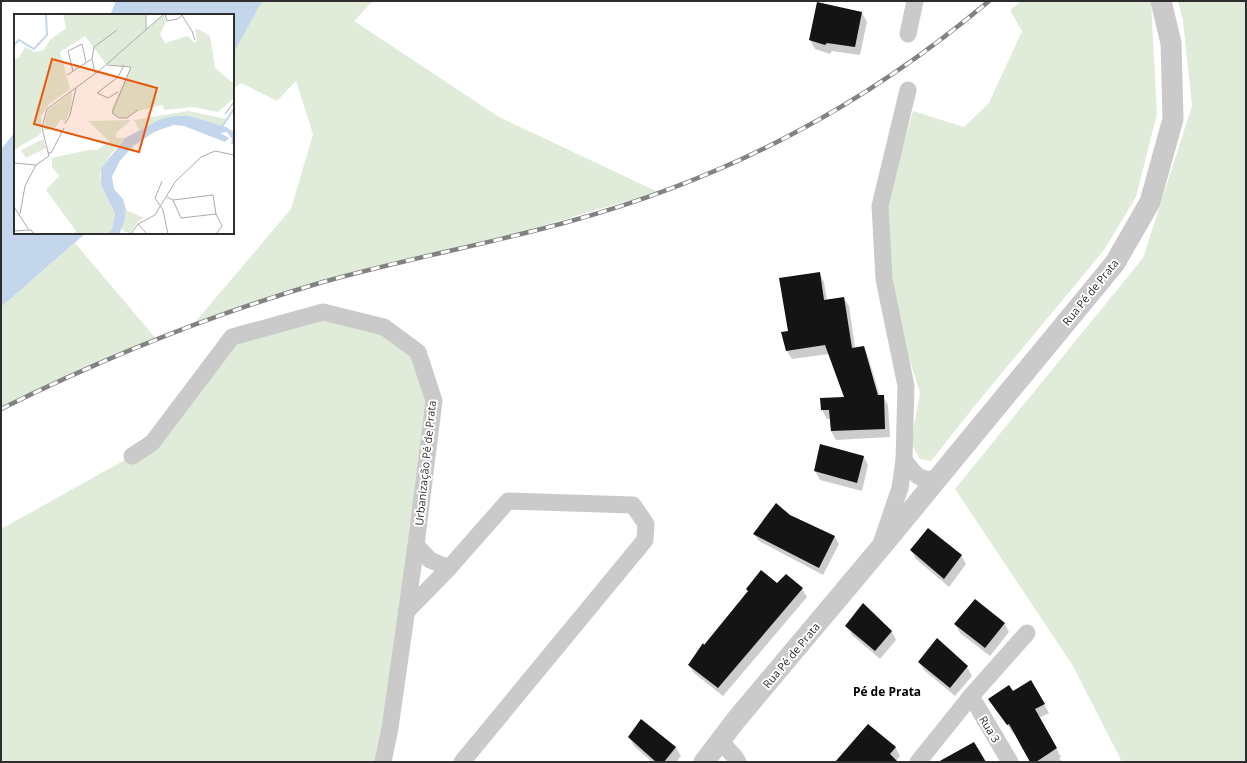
<svg xmlns="http://www.w3.org/2000/svg" width="1247" height="763" font-family="'Open Sans',sans-serif">
  <style>
    .green { fill: #e0ebd9 }
    .water { fill: #c4d6ec }
    .shadow { fill: #0003; fill-rule: evenodd }
    .building { fill: #141414 }
    .lines { fill: none; stroke-linecap: round; stroke-linejoin: round }
    .minor { stroke: #cacaca; stroke-width: 17 }
    .tertiary { stroke: #cacaca; stroke-width: 21 }
    .rail-casing { stroke: #828282; stroke-width: 4.5 }
    .rail { stroke: #fff; stroke-width: 3; stroke-dasharray: 9; stroke-linecap: butt }
    .labels { text-anchor: middle; dominant-baseline: central; stroke-width: 4; stroke-linejoin: round; paint-order: stroke }
    .street-label { font-size: 11px; fill: #2d2d2d; stroke: #fff }
    .neighbourhood-label { font-size: 12px; font-weight: bold; fill: #000; stroke: #fff }
    .inset-river { fill: none; stroke: #c4d6ec; stroke-width: 2 }
    .inset-road { fill: none; stroke: #ababab; stroke-width: 1 }
    .view { fill: #e8590c; fill-opacity: 0.15; stroke: #e8590c; stroke-width: 2 }
    .inset-edge { fill: none; stroke: #2d2d2d; stroke-width: 2 }
  </style>
  <rect width="100%" height="100%" fill="#fff"/>
  <!-- green -->
  <g class="green">
    <path d="M257 1H373L354 21 499 117 658 192 487 242 323 283 191 327 291 209 313 134 296 81 277 101 241 83 233 89V49Z"/>
    <path d="M1022 1H1151L1157 114 1136 197 1104 250 977 403 931 461 920 459 911 443 920 393 884 279 889 195 913 111 964 127 989 103 1022 31 1010 10Z"/>
    <path d="M1178 1H1246V762H1122L1073 666 955 489 1143 258 1192 106 1183 21Z"/>
    <path d="M75 243 157 340 1 409V307Z"/>
    <path d="M323 312 384 327 418 352 434 401 383 762H1V529L132 456 232 337Z"/>
  </g>
  <!-- water -->
  <g class="water">
    <path d="M116 1H262L233 54V15H110Z"/>
    <path d="M15 132V233H86L1 307V149Z"/>
  </g>
  <!-- shadow -->
  <g class="shadow">
    <path d="M862 13 867 22 860 55 832 51 830 54 815 49 810 40Z"/>
    <path d="M819 273 824 282 827 300 844 298 849 306 855 348 863 347 868 356 880 396H883L888 405 890 437 836 440 831 431 830 419H827L822 410 845 398 829 354 792 359 787 351 789 332ZM865 355H867L880 400 878 401Z"/>
    <path d="M864 457 868 465 862 491 820 480 815 471Z"/>
    <path d="M790 516 835 537 839 544 823 575 759 541 754 534Z"/>
    <path d="M911 550 961 555 966 564 949 587 916 559Z"/>
    <path d="M777 584 802 589 807 597 723 696 694 673 689 665 704 646Z"/>
    <path d="M863 605 892 632 896 640 880 659 852 635 847 626Z"/>
    <path d="M1004 623 1009 632 990 656 960 633 955 624Z"/>
    <path d="M937 639 967 667 972 676 955 696 924 670 919 662Z"/>
    <path d="M1031 681 1049 713 1039 718 1061 757 1059 758 1062 762H1031L1015 732 1013 733 989 699 1013 692Z"/>
    <path d="M641 720 676 748 681 756 676 762H652L634 746 629 737Z"/>
    <path d="M895 747 900 756 895 762H837Z"/>
  </g>
  <!-- building -->
  <g class="building">
    <path d="M817 2 862 12 855 47 827 43 825 45 809 40Z"/>
    <path d="M820 272 824 300 844 297 852 348 864 346 878 395H884L885 429 831 431 829 410H821L820 398 844 397 825 345 786 351 781 332 788 331 779 278Z"/>
    <path d="M820 444 864 456 857 483 814 471Z"/>
    <path d="M776 503 790 515 835 536 819 568 753 534Z"/>
    <path d="M928 528 962 555 944 579 910 550Z"/>
    <path d="M761 570 777 583 786 574 803 588 718 688 688 665 703 643 704 645 748 591 746 589Z"/>
    <path d="M975 599 1005 623 985 648 954 624Z"/>
    <path d="M863 603 892 631 875 651 845 626Z"/>
    <path d="M937 638 968 666 950 688 918 662Z"/>
    <path d="M1031 680 1045 704 1035 709 1057 748 1036 762H1030L1009 724 1007 725 988 699 1009 685 1013 691Z"/>
    <path d="M641 719 676 747 664 762H656L628 737Z"/>
    <path d="M868 724 896 747 890 754 898 762H835Z"/>
    <path d="M974 742 986 762H938Z"/>
  </g>
  <g class="lines">
    <!-- minor -->
    <g class="minor">
      <path d="M908 34 915 1"/>
      <path d="M132 456 152 443 232 337 323 312 384 327 418 352 434 401 416 545 390 728 383 762"/>
      <path d="M904 460C915 474 918 481 937 479"/>
      <path d="M882 541 900 488 904 460 906 386 884 279 880 206 908 90"/>
      <path d="M416 545 430 560 449 568"/>
      <path d="M406 612 449 568 508 501 633 505 646 524 645 540 462 762"/>
      <path d="M971 696 1010 762"/>
      <path d="M720 741 735 757 738 762"/>
      <path d="M918 762 971 696 1027 633"/>
    </g>
    <!-- tertiary -->
    <path class="tertiary" d="M704 762 736 720 887 540 1115 263 1150 202 1173 119 1171 43 1161 1"/>
    <!-- rail casing -->
    <g class="rail-casing">
      <path id="rail" d="M1 409C104 358 213 314 323 282 405 259 489 244 571 221 729 177 863 107 989 1"/>
    </g>
    <!-- rail -->
    <use href="#rail" class="rail"/>
  </g>
  <g class="labels">
    <!-- street labels -->
    <g class="street-label">
      <text transform="translate(1090 292) rotate(-51)">Rua Pé de Prata</text>
      <text transform="translate(425 463) rotate(-84)">Urbanização Pé de Prata</text>
      <text transform="translate(791 655) rotate(-50)">Rua Pé de Prata</text>
      <text transform="translate(990 729) rotate(59)">Rua 3</text>
    </g>
    <!-- neighbourhood labels -->
    <g class="neighbourhood-label">
      <text x="887" y="691">Pé de Prata</text>
    </g>
  </g>
  <!-- overview -->
  <g transform="translate(14 14)">
    <rect width="220" height="220" fill="#fff"/>
    <path d="M49 0H131L132 16 150 0 152 8 146 20 151 29 174 22 180 29 183 27 181 16 184 15 196 22 201 54 220 70V84L204 98 179 93 150 96 149 91 123 97 113 104H105L98 99V94L117 53 92 50 71 22 46 38 56 75 35 90 27 102V120L0 136V45L5 44 11 33 21 38 30 36 36 26 52 14ZM58 78 57 94 51 108 47 105 41 114 29 117 34 96ZM174 97 212 105 208 112 175 102H161L125 116 120 106ZM117 106 102 119V124H111L97 140 86 159 87 171 101 200 98 215 94 220H59L62 217 32 176 45 162 38 153V144L74 136H82L96 128 74 107ZM29 125 32 134 12 144 7 136ZM112 196 130 204 124 207 116 220 108 216Z" fill="#e0ebd9"/>
    <path d="M161 102H175L212 113 220 118V131L217 130 218 125 213 118 206 119 215 124 211 128 170 112 160 111 140 118 118 133 106 147 98 162 100 175 109 185 112 196 110 209 105 220H94L98 215 101 200 87 171V155L111 124 147 105Z" fill="#c4d6ec"/>
    <path class="inset-river" d="M0 31 5 26 20 35 33 21 32 0M207 114 220 95"/>
    <path class="inset-road" d="M132 0V15M151 0 153 7 164 5 169 0M167 0 178 17 181 26M93 51 117 53 98 99 105 104H113L124 96M59 57 54 37 68 30 72 48M81 59 78 45 80 33 103 16M53 61 78 45M104 78 94 84 83 79 104 63 110 51M211 100 220 88M51 110 56 101 62 74M34 139H37L50 114M0 149 22 151M22 151 35 142 28 114 33 95 86 56 150 0M148 167 141 184 149 196 154 220M153 183 159 186 199 181 202 200 208 212 202 220M159 186 167 204 202 200M0 193 15 216M6 200 11 172 22 151M124 210 133 220M0 217 17 216 20 220M117 220 124 210 141 201 161 168 187 143 201 137 220 141"/>
    <path class="view" d="M38 45 143 74 125 138 20 110Z"/>
    <rect width="220" height="220" class="inset-edge"/>
  </g>
  <!-- border -->
  <rect width="1247" height="763" fill="none" stroke="#2d2d2d" stroke-width="4"/>
</svg>
